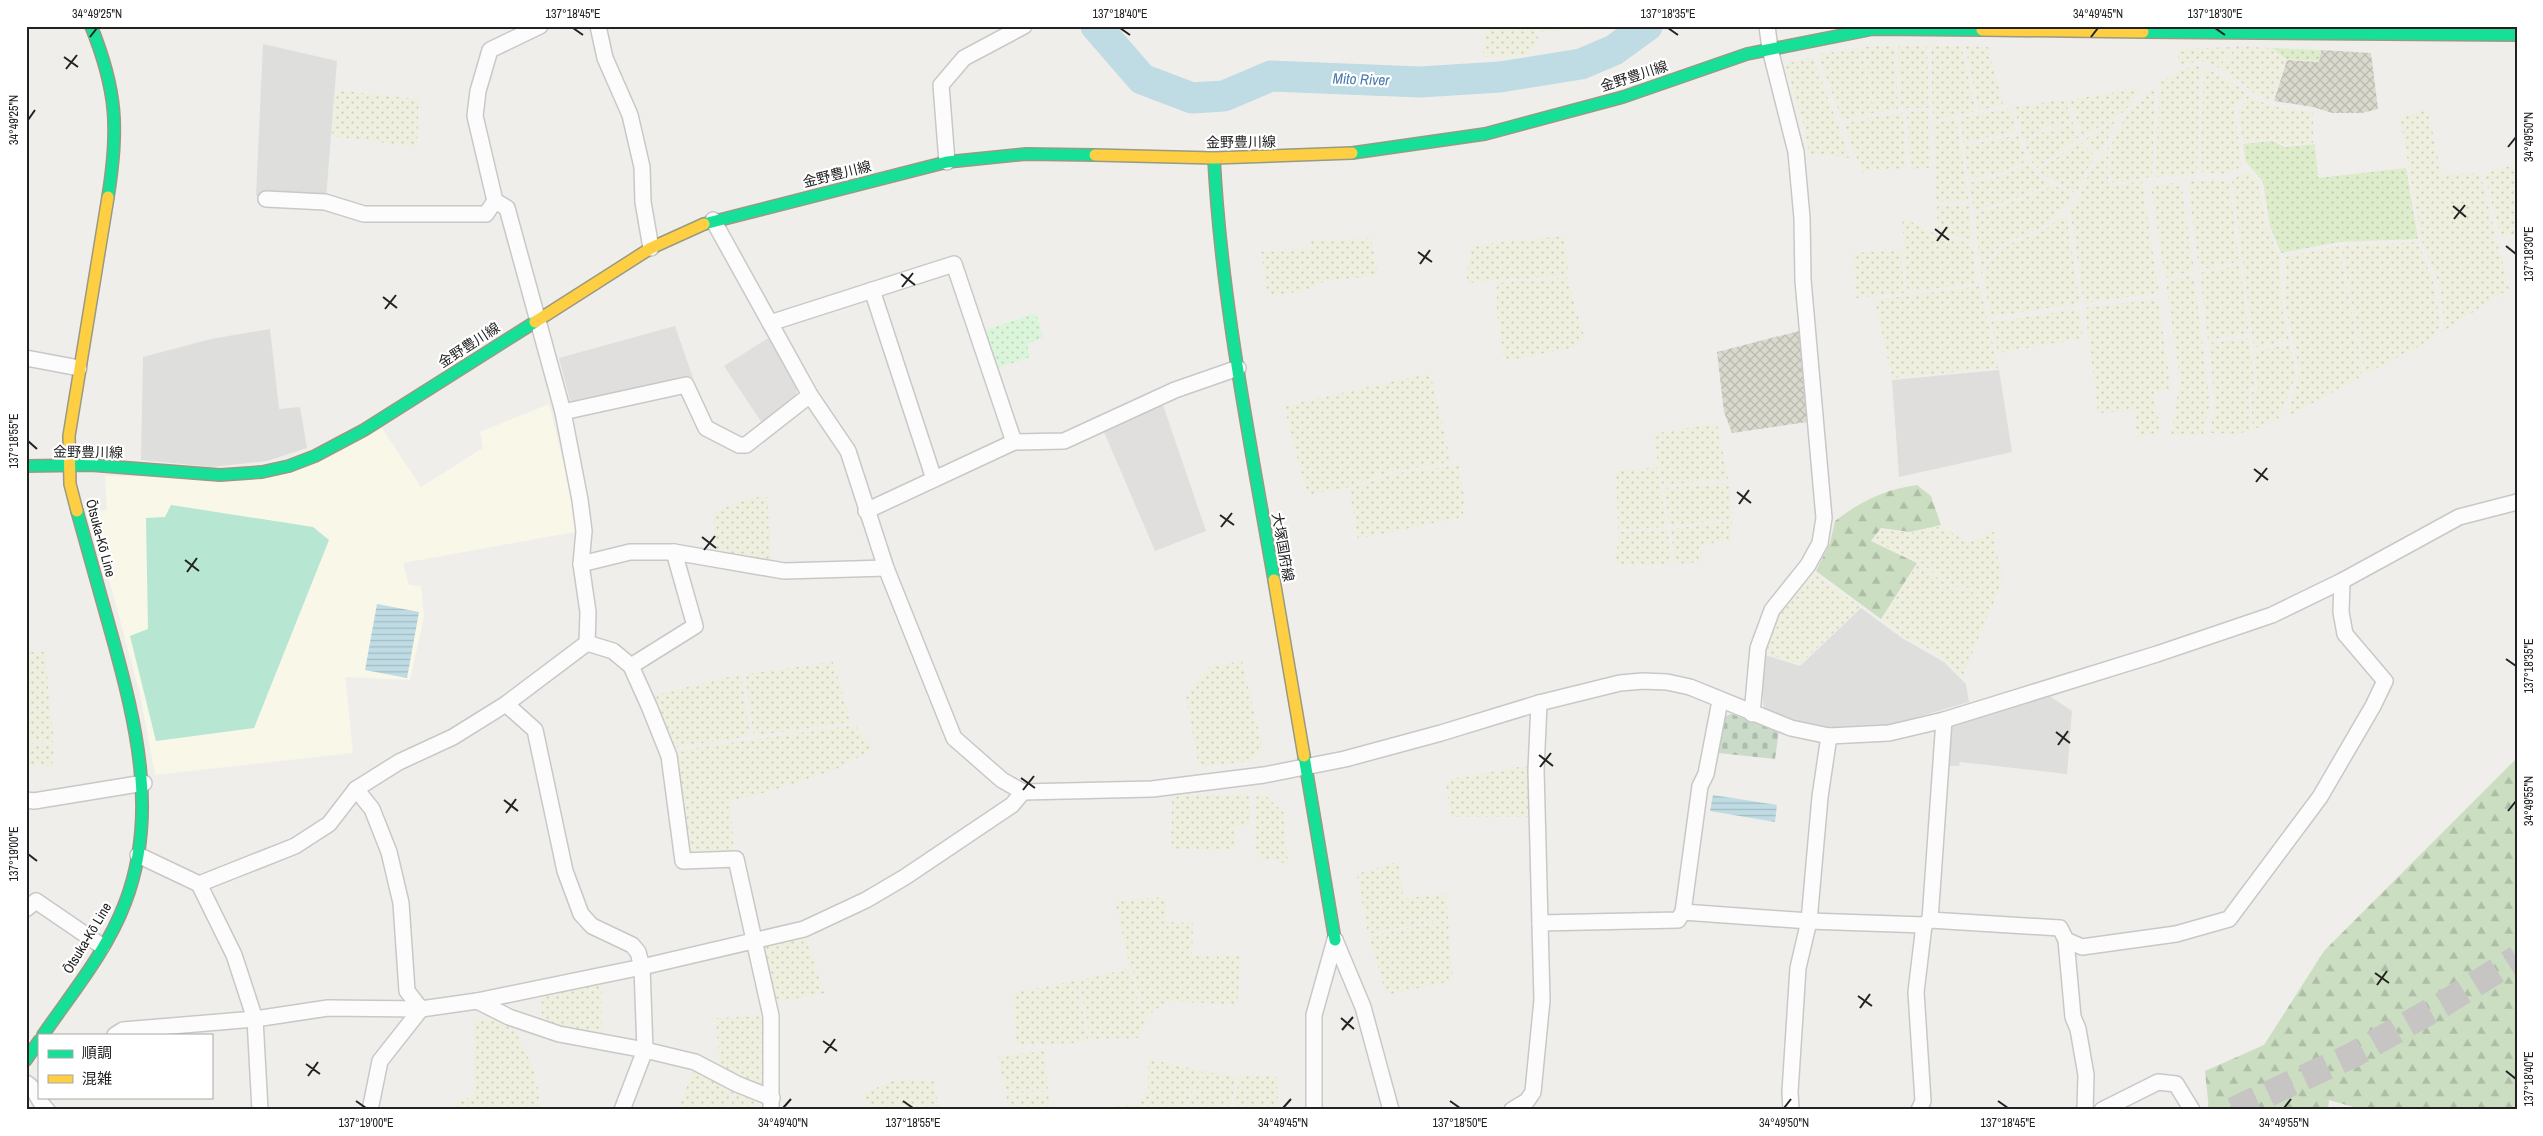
<svg xmlns="http://www.w3.org/2000/svg" width="2543" height="1136" font-family="'Archivo Narrow','Noto Sans JP',sans-serif">
  <style>
    .residential { fill: #dfdedc }
    .education { fill: #f8f7e8 }
    .religious { fill: #dededc }
    .construction { fill: url(#construction-cross-hatch) }
    .farmland { fill: url(#farmland-dots) }
    .grass { fill: url(#grass-dots) }
    .forest { fill: url(#forest-firs) }
    .cemetery { fill: url(#cemetery-stones) }
    .park { fill: url(#park-dots) }
    .pitch { fill: #b7e6d2 }
    .parking { fill: #e0dfde }
    .water { fill: url(#water-rules) }
    .lines { fill: none; stroke-linecap: round; stroke-linejoin: round }
    .river { stroke: #bfdbe3; stroke-width: 31 }
    .highway-tunnel { stroke: #c7c5c3; stroke-width: 26; stroke-dasharray: 26 13; stroke-linecap: butt }
    .street-casing { stroke: #c9c8c7; stroke-width: 18 }
    .fast-casing { stroke: #999a82; stroke-width: 14 }
    .slow-casing { stroke: #999a82; stroke-width: 14 }
    .street { stroke: #fdfcfc; stroke-width: 15 }
    .fast { stroke: #16e098; stroke-width: 11 }
    .slow { stroke: #ffcf43; stroke-width: 11 }
    .ticks { fill: none; stroke: #222; stroke-width: 2 }
    .labels { text-anchor: middle; dominant-baseline: central; stroke-width: 4.5; stroke-linejoin: round; paint-order: stroke }
    .street-label { font-size: 14px; fill: #222; stroke: #fff }
    .water-label { font-size: 15px; font-style: italic; fill: #4a7aab; stroke: #fff }
    .neatline { fill: none; stroke: #222; stroke-width: 2 }
    .ticks-label { font-size: 12px; text-anchor: middle; fill: #222 }
  </style>
  <defs>
    <pattern id="construction-cross-hatch" width="8" height="8" patternUnits="userSpaceOnUse" patternTransform="scale(1.25)"><rect width="8" height="8" fill="#d9d9cd"/><path d="M0 0l8 8M0 8l8-8" fill="none" stroke="#babab0"/></pattern>
    <pattern id="farmland-dots" width="8" height="8" patternUnits="userSpaceOnUse" patternTransform="scale(1.25)"><rect width="8" height="8" fill="#efefdf"/><path d="M2 2h.1M6 6h.1" fill="none" stroke="#cdcdbf" stroke-width="1.8" stroke-linecap="round"/></pattern>
    <pattern id="grass-dots" width="8" height="8" patternUnits="userSpaceOnUse" patternTransform="scale(1.25)"><rect width="8" height="8" fill="#ddeccb"/><path d="M2 2h.1M6 6h.1" fill="none" stroke="#bdcaae" stroke-width="1.8" stroke-linecap="round"/></pattern>
    <pattern id="forest-firs" width="22" height="20" patternUnits="userSpaceOnUse" patternTransform="scale(1.25)"><rect width="22" height="20" fill="#cbdec1"/><path d="M5 1l3.5 6h-7zM16 11l3.5 6h-7z" fill="#aebea6"/></pattern>
    <pattern id="cemetery-stones" width="16" height="16" patternUnits="userSpaceOnUse" patternTransform="scale(1.25)"><rect width="16" height="16" fill="#cadbca"/><path d="M2 7V4a2 2 0 0 1 4 0v3zM10 15v-3a2 2 0 0 1 4 0v3z" fill="#adbcad"/></pattern>
    <pattern id="park-dots" width="8" height="8" patternUnits="userSpaceOnUse" patternTransform="scale(1.25)"><rect width="8" height="8" fill="#daf5da"/><path d="M2 2h.1M6 6h.1" fill="none" stroke="#bbd2bb" stroke-width="1.8" stroke-linecap="round"/></pattern>
    <pattern id="water-rules" width="6" height="5" patternUnits="userSpaceOnUse" patternTransform="scale(1.25)"><rect width="6" height="5" fill="#bfdbe3"/><path d="M0 2.5h6" fill="none" stroke="#a4bcc2"/></pattern>
  </defs>
  <rect width="100%" height="100%" fill="#f0eeeb"/>
  <!-- residential -->
  <path class="residential" d="M1999 370 2012 452 1899 477 1892 380Z"/>
  <!-- education -->
  <path class="education" d="M549 404 580 531 403 563 409 585 421 586 424 617 410 680 345 677 353 753 155 775 140 694 110 583 86 513 107 510 105 476 269 477 382 428 421 487 483 448 480 432Z"/>
  <!-- religious -->
  <g class="religious">
    <path d="M263 44 337 61 326 198 256 196Z"/>
    <path d="M270 329 279 409 300 407 307 448 267 461 212 467 141 460 143 357 211 339Z"/>
    <path d="M1861 608 1902 638 1944 662 1966 684 1969 702 1887 726 1834 728 1809 724 1766 713 1763 704 1762 676 1765 655 1800 666Z"/>
    <path d="M2048 695 2072 711 2067 774 1960 762 1959 766H1948L1950 730 1957 722Z"/>
  </g>
  <!-- construction -->
  <g class="construction">
    <path d="M2321 50 2371 53 2378 109 2362 113H2332L2313 107 2274 101 2287 60 2319 62Z"/>
    <path d="M1799 331 1807 422 1732 433 1724 412 1717 352Z"/>
  </g>
  <!-- farmland -->
  <g class="farmland">
    <path d="M1485 26H1537L1538 38 1528 55 1483 57Z"/>
    <path d="M1539 26H1594V29L1539 32Z"/>
    <path d="M1895 45 1898 109 1875 113 1864 47Z"/>
    <path d="M1898 45H1927L1929 108H1900Z"/>
    <path d="M1931 45 1961 46 1976 111 1933 120Z"/>
    <path d="M1965 46 1988 47 2003 105 1979 110Z"/>
    <path d="M2237 46 2270 48 2286 60 2272 101 2252 92 2241 82 2220 69Z"/>
    <path d="M2234 47 2219 68 2201 61 2178 65V49Z"/>
    <path d="M1863 48 1874 113 1842 120 1818 54Z"/>
    <path d="M1813 57 1850 158 1809 154 1804 126 1785 64Z"/>
    <path d="M2200 66 2197 174 2156 177 2159 83 2186 68Z"/>
    <path d="M2204 67 2237 86 2246 94 2237 104 2235 112 2242 167 2225 174 2200 172Z"/>
    <path d="M2155 86 2152 177 2113 183 2110 174 2109 159 2113 141 2125 118Z"/>
    <path d="M2142 88 2125 111 2083 137 2069 100Z"/>
    <path d="M336 90 419 99 417 147 332 136Z"/>
    <path d="M2247 96 2272 106 2313 113V143L2286 145 2271 139 2243 142 2239 112Z"/>
    <path d="M2065 99 2072 119 2053 129 2050 125 2024 141 2014 107Z"/>
    <path d="M2010 108 2016 131 1963 143 1961 118Z"/>
    <path d="M2428 110 2441 174 2480 173 2509 289 2442 332 2444 320 2438 281 2422 242 2400 117Z"/>
    <path d="M1928 111 1929 168 1910 169 1907 112Z"/>
    <path d="M1903 113 1906 168 1862 172 1844 124 1876 116Z"/>
    <path d="M2121 117 2098 154 2084 140Z"/>
    <path d="M1956 118 1969 201 1936 202 1934 124Z"/>
    <path d="M2072 121 2079 137 2037 168 2031 161 2025 143 2050 128 2053 132Z"/>
    <path d="M2018 135 2027 161 2002 172 1969 179 1964 146Z"/>
    <path d="M2080 141 2096 157 2087 169 2076 194 2038 171Z"/>
    <path d="M2109 146 2107 174 2111 186 2142 181 2159 293 2084 303 2070 210 2079 198 2090 171Z"/>
    <path d="M2029 163 2036 174 2051 184 2014 199 1974 211 1969 183 2004 175Z"/>
    <path d="M2517 164V233L2501 238 2484 173Z"/>
    <path d="M2247 171 2258 180 2266 226 2280 258 2282 309 2289 340 2254 348 2232 180Z"/>
    <path d="M2214 179 2229 182 2239 262 2199 270 2188 181Z"/>
    <path d="M2181 182 2194 271 2165 278 2151 186Z"/>
    <path d="M2054 185 2075 197 2043 227 2002 244 1984 264 1981 280 1975 214 2015 201Z"/>
    <path d="M1969 205 1972 240 1938 232 1937 206Z"/>
    <path d="M2066 213 2080 303 1991 317 1984 282 1986 267 2004 246 2043 231Z"/>
    <path d="M1902 217 1937 235 1973 244 1976 283 1907 292Z"/>
    <path d="M1565 236 1568 275 1466 283 1471 245Z"/>
    <path d="M1371 238 1378 275 1323 282 1305 291 1268 296 1261 252 1310 249 1311 241Z"/>
    <path d="M2418 242 2433 281 2440 319 2438 331 2434 339 2365 374 2341 246Z"/>
    <path d="M2339 246 2362 366V376L2291 415H2287L2300 372 2285 305 2286 271 2284 257Z"/>
    <path d="M1901 250 1904 293 1856 298 1853 253Z"/>
    <path d="M2240 265 2249 333 2208 340 2200 273Z"/>
    <path d="M2194 275 2210 405 2203 434 2171 436 2180 381 2166 281Z"/>
    <path d="M1567 277 1585 339 1572 348 1505 361 1497 314V283Z"/>
    <path d="M1980 286 1998 368 1892 378 1875 300Z"/>
    <path d="M2158 299 2171 389 2154 392 2160 432 2137 437 2134 411 2098 413 2085 308Z"/>
    <path d="M2079 309 2083 338 1998 353 1991 322Z"/>
    <path d="M2249 338 2255 386 2248 388 2250 430 2238 434 2210 433 2215 406 2209 343Z"/>
    <path d="M2290 344 2296 375 2279 418 2253 430 2251 393 2258 390 2254 351Z"/>
    <path d="M1430 373 1451 462 1390 472 1346 488 1307 495 1284 406Z"/>
    <path d="M1717 423 1728 479 1662 485 1653 434Z"/>
    <path d="M1459 465 1464 497 1463 517 1358 539 1349 489 1391 474Z"/>
    <path d="M1657 467 1667 527 1618 530 1616 471Z"/>
    <path d="M1729 483 1732 519 1670 526 1663 488Z"/>
    <path d="M767 496 772 564 715 554 713 513 745 499Z"/>
    <path d="M1732 521 1730 540 1701 545 1702 562 1675 564 1671 529Z"/>
    <path d="M1942 526 1968 543 1998 530 1995 538 1996 551 2003 578 1992 607 1970 588 1954 587 1917 561 1873 541 1882 529 1910 533Z"/>
    <path d="M1668 530 1671 564 1615 565 1619 532Z"/>
    <path d="M1918 563 1953 589H1969L1991 608 1963 676 1959 675 1946 660 1932 650 1903 636 1882 620Z"/>
    <path d="M1813 573 1861 607 1800 664 1766 654 1772 631 1784 608Z"/>
    <path d="M26 652H45L50 705H26Z"/>
    <path d="M1242 661 1263 748 1253 761 1199 767 1186 696 1210 666Z"/>
    <path d="M833 662 851 722 754 736 745 674Z"/>
    <path d="M741 674 750 736 673 748 655 695Z"/>
    <path d="M26 706H50L54 742 26 741Z"/>
    <path d="M855 725 873 749 835 770 771 791 730 801 734 854 688 857 683 814 706 807 683 812 674 751Z"/>
    <path d="M26 743 54 744 52 767 26 765Z"/>
    <path d="M1531 765V817H1451L1445 780Z"/>
    <path d="M1249 794 1251 826H1236V850L1171 849 1172 796Z"/>
    <path d="M1256 794 1265 795 1284 813 1288 864 1256 856Z"/>
    <path d="M1400 861 1403 899 1446 893 1448 919 1368 934 1357 874Z"/>
    <path d="M1166 897V922L1193 923 1192 956H1215V981L1217 953 1241 956 1237 1005 1167 1001 1145 1018 1146 1021 1138 1038 1090 1039 1079 980 1128 969 1134 978 1139 1007 1141 1010 1135 975 1130 968 1115 900Z"/>
    <path d="M1448 920 1453 981 1386 995 1369 936Z"/>
    <path d="M804 933 825 993 772 1003 759 944Z"/>
    <path d="M1077 980 1088 1039 1076 1043 1015 1045 1014 993Z"/>
    <path d="M602 983V1038L542 1025 541 997Z"/>
    <path d="M767 1016 768 1094 720 1071 716 1018Z"/>
    <path d="M495 1018 513 1026 533 1067 539 1093 540 1110H454L455 1101 474 1097V1020Z"/>
    <path d="M1045 1051 1048 1092 1006 1093 998 1056Z"/>
    <path d="M1148 1059 1203 1071 1183 1110H1081L1136 1104 1148 1090Z"/>
    <path d="M696 1066 736 1087 725 1110H677Z"/>
    <path d="M1204 1072 1237 1075 1230 1110H1185Z"/>
    <path d="M1240 1075 1277 1076 1278 1110H1233Z"/>
    <path d="M896 1079 935 1080 939 1110H871L863 1094Z"/>
    <path d="M739 1088 757 1096 752 1110H728Z"/>
    <path d="M1048 1094 1051 1110H1010L1006 1095Z"/>
  </g>
  <!-- grass -->
  <g class="grass">
    <path d="M2271 48 2321 50 2319 61 2286 59Z"/>
    <path d="M2272 141 2285 147 2315 144 2318 178 2406 168 2418 239 2339 242 2281 253 2270 226 2263 182 2246 162 2243 144Z"/>
  </g>
  <!-- forest -->
  <g class="forest">
    <path d="M1917 485 1931 496 1941 525 1910 532 1881 528 1871 541 1917 563 1881 619 1816 571 1830 543 1835 521C1863 500 1883 490 1917 485Z"/>
    <path d="M2517 758V1110H2364L2329 1100 2328 1110H2209L2205 1071 2264 1045 2324 951Z"/>
  </g>
  <!-- cemetery -->
  <path class="cemetery" d="M1731 714 1779 730 1775 759 1718 753 1724 717Z"/>
  <!-- park -->
  <path class="park" d="M1036 313 1043 338 1027 344 1030 357 998 368 985 330Z"/>
  <!-- pitch -->
  <path class="pitch" d="M171 505 313 527 329 540 254 728 156 741 130 636 148 629 146 518 165 517Z"/>
  <!-- parking -->
  <g class="parking">
    <path d="M675 326 693 378 571 404 559 358Z"/>
    <path d="M768 338 797 388 796 396 762 423 724 366Z"/>
    <path d="M1163 405 1206 531 1155 551 1104 432Z"/>
  </g>
  <!-- water -->
  <g class="water">
    <path d="M377 604 419 612 407 678 365 670Z"/>
    <path d="M1713 795 1777 805 1775 822 1710 811Z"/>
  </g>
  <g class="lines">
    <!-- river -->
    <path class="river" d="M1096 26 1142 79 1192 98 1224 96 1271 76 1420 82 1500 77 1581 64 1614 50 1647 26"/>
    <!-- highway-tunnel -->
    <path class="highway-tunnel" d="M2233 1110 2353 1055 2443 1004 2517 958"/>
    <!-- street casing -->
    <g class="street-casing">
      <g id="street">
        <path d="M598 26 605 58 630 115 642 167 643 202 651 248"/>
        <path d="M947 162 941 85 964 58 1024 26"/>
        <path d="M266 199 325 202 364 214H486L495 201"/>
        <path d="M713 220 810 395 848 451 886 568 954 738 1002 780 1023 792"/>
        <path d="M872 290 934 479"/>
        <path d="M770 323 954 264 1014 442"/>
        <path d="M26 358 79 368"/>
        <path d="M563 412 686 385 706 428 739 445H746L810 395"/>
        <path d="M866 511 1014 442 1064 441 1175 390 1238 368"/>
        <path d="M581 564 630 552H674L784 571 886 568"/>
        <path d="M587 643 613 651 631 666 649 706 669 756 683 861 736 859 771 1016V1110"/>
        <path d="M631 666 695 626 674 552"/>
        <path d="M506 704 535 730 565 871 581 914 592 926 632 945 638 952 642 967 645 1050 622 1110"/>
        <path d="M1752 714 1758 648 1772 610 1808 565 1820 543 1824 518 1803 280 1802 218 1796 152 1770 49 1767 26"/>
        <path d="M356 789 372 809 389 852 401 903 407 991 421 1009 380 1061 370 1110"/>
        <path d="M26 800 34 801 144 783"/>
        <path d="M138 855 199 884 234 955 255 1019 260 1110"/>
        <path d="M199 884 295 846 329 824 356 789 399 762 453 737 506 704 587 643 588 612 581 564 584 531 580 500 563 412 507 208 495 201 475 116 478 91 490 50 540 26"/>
        <path d="M26 909 36 901 102 946"/>
        <path d="M1683 912 1809 921 1924 925 1930 920 2060 928 2066 940 2082 947 2176 934 2229 919 2320 797 2373 706 2385 681 2345 634 2341 612 2342 581"/>
        <path d="M1930 920 1944 720"/>
        <path d="M1540 923 1678 920 1683 912 1700 786 1706 774 1720 701"/>
        <path d="M1335 940 1363 1007 1391 1110"/>
        <path d="M2066 940 2073 1017 2078 1029 2086 1075 2085 1110"/>
        <path d="M477 1001 509 1017 559 1034 645 1050 695 1062 737 1084 772 1098"/>
        <path d="M115 1035 123 1030 255 1019 328 1008 421 1009 477 1001 642 967 804 929 866 900 905 877 1012 805 1023 792 1152 789 1264 775 1345 759 1441 733 1539 703 1620 683 1643 681 1667 682 1690 687 1791 728 1829 736 1889 733 1944 720 2157 654 2272 615 2342 581 2459 517 2517 502"/>
        <path d="M26 1083C35 1087 39 1103 47 1110"/>
        <path d="M1314 1110V1015L1335 940"/>
        <path d="M1512 1110 1527 1101 1533 1092 1542 1000 1536 770 1539 703"/>
        <path d="M1791 1110 1790 1092 1798 968 1809 921 1820 797 1829 736"/>
        <path d="M1919 1110 1923 1101 1916 992 1924 925"/>
        <path d="M2102 1110 2158 1082 2176 1084 2192 1110"/>
      </g>
    </g>
    <!-- fast casing -->
    <g class="fast-casing">
      <g id="fast">
        <path d="M91 26C117 90 119 129 108 197"/>
        <path d="M2143 32 2517 35"/>
        <path d="M1352 153 1485 134 1623 97 1747 54 1873 29 1982 30"/>
        <path d="M1214 158C1221 299 1250 440 1274 580"/>
        <path d="M704 224 947 162 1026 154 1095 155"/>
        <path d="M26 466 91 465 220 475 262 472 289 466 315 456 364 430 535 322"/>
        <path d="M1304 756 1335 940"/>
        <path d="M43 1035C72 993 107 951 125 903 159 815 136 723 112 636 100 594 89 553 77 511"/>
        <path d="M26 1060 39 1041"/>
      </g>
    </g>
    <!-- slow casing -->
    <g class="slow-casing">
      <g id="slow">
        <path d="M1982 30 2143 32"/>
        <path d="M1095 155 1214 158 1352 153"/>
        <path d="M535 322 651 248 704 224"/>
        <path d="M77 511 70 484 69 436 108 197"/>
        <path d="M1274 580 1304 756"/>
      </g>
    </g>
    <!-- street -->
    <use href="#street" class="street"/>
    <!-- fast -->
    <use href="#fast" class="fast"/>
    <!-- slow -->
    <use href="#slow" class="slow"/>
  </g>
  <!-- ticks -->
  <path class="ticks" d="M573 28 583 35M1120 28 1130 35M1668 28 1678 35M2215 28 2225 35M90 37 97 28M2091 37 2098 28M64 57 78 67M66 69 77 55M28 120 35 110M2508 147 2516 137M2453 206 2466 217M2454 219 2465 205M1935 229 1949 240M1937 241 1947 227M2506 246 2516 254M1418 252 1432 262M1420 264 1430 250M901 274 915 285M902 287 913 273M383 297 397 308M385 309 396 295M28 441 37 449M2254 469 2268 480M2256 482 2267 468M1737 492 1751 503M1739 504 1749 490M1220 515 1234 525M1221 527 1232 513M702 537 716 548M704 550 715 536M185 560 199 571M187 572 197 558M2506 659 2516 666M2056 732 2070 743M2058 745 2068 731M1539 755 1553 766M1540 767 1551 753M1021 778 1035 788M1023 790 1034 776M504 800 518 811M2508 811 2516 801M506 813 516 799M28 854 37 861M2375 973 2389 983M2377 985 2387 971M1858 996 1872 1006M1860 1008 1870 994M1341 1018 1354 1029M1342 1030 1353 1017M823 1041 837 1051M825 1053 835 1039M306 1064 320 1074M2506 1071 2516 1079M308 1076 318 1062M356 1101 366 1108M903 1101 913 1108M1450 1101 1460 1108M1998 1101 2008 1108M783 1108 791 1099M1283 1108 1291 1099M1784 1108 1791 1099M2284 1108 2291 1099"/>
  <g class="labels">
    <!-- street labels -->
    <g class="street-label">
      <text transform="translate(1634 76) rotate(-18)">金野豊川線</text>
      <text transform="translate(1241 142) rotate(-1)">金野豊川線</text>
      <text transform="translate(837 174) rotate(-14)">金野豊川線</text>
      <text transform="translate(469 345) rotate(-33)">金野豊川線</text>
      <text transform="translate(88 452) rotate(1)">金野豊川線</text>
      <text transform="translate(101 538) rotate(75)">Ōtsuka-Kō Line</text>
      <text transform="translate(1283 547) rotate(80)">大塚国府線</text>
      <text transform="translate(87 938) rotate(-59)">Ōtsuka-Kō Line</text>
    </g>
    <!-- water labels -->
    <g class="water-label">
      <text transform="translate(1361 79) rotate(2)">Mito River</text>
    </g>
  </g>
  <!-- border -->
  <rect width="2543" height="1136" fill="none" stroke="#ffffff" stroke-width="55"/>
  <!-- legend -->
  <rect x="38" y="1034" width="175" height="65" fill="#ffffff" stroke="#a7a7a7"/>
  <rect x="48" y="1050" width="25" height="8" fill="#16e098" stroke="#a7a7a7"/>
  <text x="82" y="1058" font-size="15" fill="#222222">順調</text>
  <rect x="48" y="1075" width="25" height="8" fill="#ffcf43" stroke="#a7a7a7"/>
  <text x="82" y="1084" font-size="15" fill="#222222">混雑</text>
  <rect x="28" y="28" width="2488" height="1080" class="neatline"/>
  <g class="ticks-label">
    <text x="97" y="18">34°49'25"N</text>
    <text x="573" y="18">137°18'45"E</text>
    <text x="1120" y="18">137°18'40"E</text>
    <text x="1668" y="18">137°18'35"E</text>
    <text x="2098" y="18">34°49'45"N</text>
    <text x="2215" y="18">137°18'30"E</text>
    <text transform="translate(14 120) rotate(-90)" y="4">34°49'25"N</text>
    <text transform="translate(2529 137) rotate(-90)" y="4">34°49'50"N</text>
    <text transform="translate(2529 254) rotate(-90)" y="4">137°18'30"E</text>
    <text transform="translate(14 441) rotate(-90)" y="4">137°18'55"E</text>
    <text transform="translate(2529 666) rotate(-90)" y="4">137°18'35"E</text>
    <text transform="translate(2529 801) rotate(-90)" y="4">34°49'55"N</text>
    <text transform="translate(14 854) rotate(-90)" y="4">137°19'00"E</text>
    <text transform="translate(2529 1079) rotate(-90)" y="4">137°18'40"E</text>
    <text x="366" y="1127">137°19'00"E</text>
    <text x="783" y="1127">34°49'40"N</text>
    <text x="913" y="1127">137°18'55"E</text>
    <text x="1283" y="1127">34°49'45"N</text>
    <text x="1460" y="1127">137°18'50"E</text>
    <text x="1784" y="1127">34°49'50"N</text>
    <text x="2008" y="1127">137°18'45"E</text>
    <text x="2284" y="1127">34°49'55"N</text>
  </g>
</svg>
